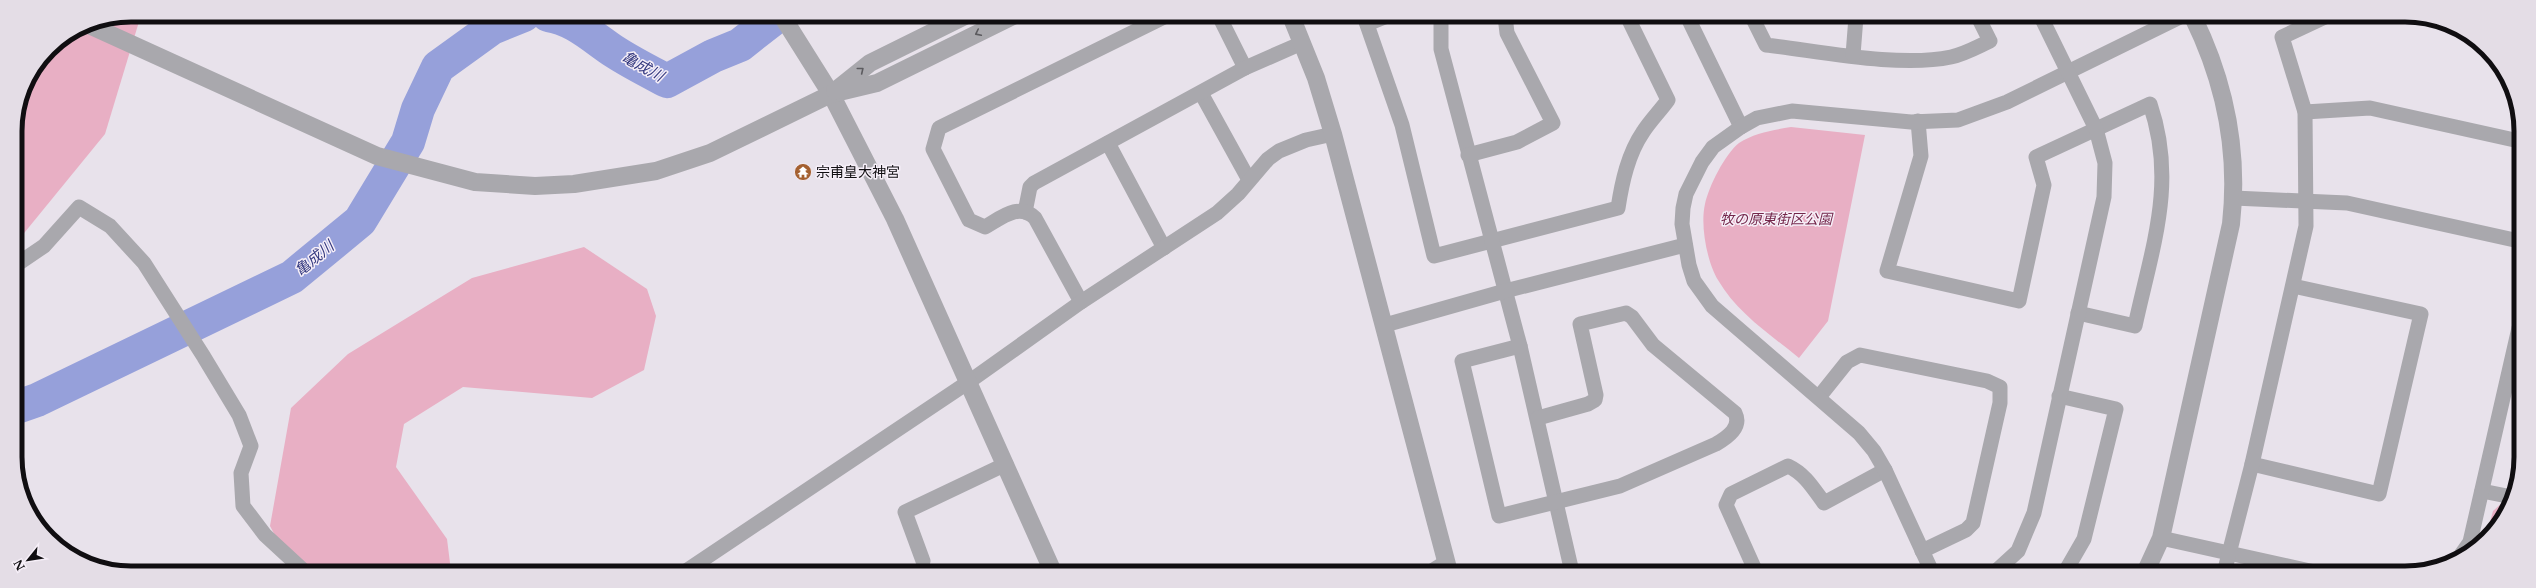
<svg xmlns="http://www.w3.org/2000/svg" width="2536" height="588" font-family="'Libre Baskerville','Noto Sans JP',serif">
  <style>
    .green { fill: #e8afc4 }
    .lines { fill: none; stroke-linecap: round; stroke-linejoin: round }
    .river { stroke: #96a0da; stroke-width: 34 }
    .minor { stroke: #a9a8ad; stroke-width: 15 }
    .tertiary { stroke: #a9a8ad; stroke-width: 18 }
    .oneway { stroke: #5c5b5f }
    .labels { text-anchor: middle; dominant-baseline: central; stroke-width: 3; stroke-linejoin: round; paint-order: stroke }
    .poi-label { font-size: 14px; fill: #100e11; stroke: #f6eff8; text-anchor: start }
    .park-label { font-size: 14px; font-style: italic; fill: #73264a; stroke: #f6eff8 }
    .water-label { font-size: 15px; font-style: italic; fill: #34397f; stroke: #f6eff8 }
    .rim { fill: none; stroke: #100e11; stroke-width: 5 }
  </style>
  <rect width="100%" height="100%" fill="#e8e2eb"/>
  <!-- green -->
  <g class="green">
    <path d="M131 15H141L105 134 16 243 15 123 27 80 49 49 87 24Z"/>
    <path d="M1791 127 1865 135 1828 321 1799 358C1771 335 1737 313 1718 280 1707 262 1700 225 1705 204 1709 186 1725 154 1739 143 1754 133 1773 130 1791 127Z"/>
    <path d="M584 247 647 289 656 316 644 370 592 398 463 387 404 424 396 467 447 539 451 571H294L270 526 291 408 348 354 472 278Z"/>
    <path d="M2503 502 2510 503 2506 515 2485 540 2493 511Z"/>
  </g>
  <g class="lines">
    <!-- river -->
    <g class="river">
      <path d="M548 15C573 18 595 39 615 52 632 63 650 72 667 81L713 56 740 45 777 16"/>
      <path d="M17 407 37 400 292 277 360 221 408 142 418 109 438 67 492 28 524 15"/>
    </g>
    <!-- minor -->
    <g class="minor">
      <path d="M1219 16 1245 68"/>
      <path d="M1364 16 1402 125 1434 256 1618 208C1622 182 1628 154 1643 132 1650 121 1660 111 1668 100L1627 16"/>
      <path d="M1441 16V49L1520 346 1572 572"/>
      <path d="M1687 16 1741 127"/>
      <path d="M1752 17 1766 45C1819 51 1899 68 1951 57 1965 54 1977 47 1990 41L1978 17"/>
      <path d="M1367 24 1387 16"/>
      <path d="M1853 55 1856 17"/>
      <path d="M1201 93 1249 180"/>
      <path d="M2305 112 2370 108 2519 141"/>
      <path d="M1918 121 1921 156 1887 271 2019 301 2044 185 2036 157 2150 104C2177 183 2152 247 2135 326L2078 313"/>
      <path d="M1108 143 1164 248"/>
      <path d="M1468 155 1517 142 1553 123 1507 33 1505 16"/>
      <path d="M2234 198 2347 203 2519 241"/>
      <path d="M1025 212 1030 187 1034 183 1245 68 1302 43"/>
      <path d="M16 265 44 246 79 207 110 226 144 263 204 357 239 415 251 446 241 473 243 506 265 535 304 571"/>
      <path d="M1081 302 1035 218C1019 202 1001 218 985 227L969 220 933 149 939 128 1166 16"/>
      <path d="M1385 325 1505 291 1685 245"/>
      <path d="M1520 346 1462 361 1499 516 1620 486 1716 444C1728 437 1742 427 1735 413L1653 345 1632 317 1626 313 1580 324 1596 395 1595 400 1588 404 1538 418"/>
      <path d="M2059 396 2116 409 2084 539 2065 572"/>
      <path d="M1819 397 1847 362 1860 355 1987 381 2000 387V403L1973 523 1966 530 1922 551"/>
      <path d="M2252 464 2379 494 2421 314 2293 286"/>
      <path d="M2482 491 2512 497"/>
      <path d="M2161 538 2319 573"/>
      <path d="M2458 559 2470 542 2519 328"/>
      <path d="M923 561 905 512 1006 464"/>
      <path d="M686 571 970 381 1081 302 1217 213 1238 194 1268 159 1279 151 1306 140 1333 134"/>
      <path d="M1430 572 1446 562"/>
      <path d="M1756 572 1726 505 1731 494 1788 466C1805 474 1813 488 1824 503L1885 470"/>
      <path d="M1932 572 1885 470 1874 451 1859 433 1712 306 1694 281 1689 265 1682 224 1683 208 1686 194 1702 162 1713 147 1741 127 1757 118 1792 111 1911 122 1958 120 2007 102 2180 17"/>
      <path d="M1995 572 2018 551 2034 513 2104 197 2105 163 2096 129 2041 17"/>
      <path d="M2224 573 2252 464 2306 226 2305 112 2282 37 2325 17"/>
    </g>
    <!-- tertiary -->
    <g class="tertiary">
      <path d="M782 16 831 94 895 219 1053 572"/>
      <path d="M1291 16 1316 78 1333 134 1449 572"/>
      <path d="M87 24 377 156 475 182 535 186 574 184 656 171 710 153 831 94 877 83 1013 16"/>
      <path d="M835 91 870 63 965 16"/>
      <path d="M2145 573 2161 538 2231 224C2239 152 2225 82 2193 17"/>
    </g>
  </g>
  <!-- one-way arrows -->
  <defs><path id="oneway-chevron" d="M-2-3.5L2.5 0L-2 3.5" fill="none" stroke-width="1.6" stroke-linecap="round" stroke-linejoin="round"/></defs>
  <g class="oneway">
    <use href="#oneway-chevron" transform="translate(978 33) rotate(154)"/>
    <use href="#oneway-chevron" transform="translate(861 70) rotate(-39)"/>
  </g>
  <!-- icons -->
  <defs>
    <g id="temple-disc" transform="scale(0.9)"><circle r="9.5" fill="#a46030" stroke="#f6eff8"/><path d="M0-6L5-2H3V0L6.5 2.5H4V6H1.5V3h-3V6H-4V2.5H-6.5L-3 0V-2H-5Z" fill="#fff"/></g>
  </defs>
  <g fill-rule="evenodd">
    <use href="#temple-disc" x="803" y="172"/>
  </g>
  <g class="labels">
    <!-- poi labels -->
    <g class="poi-label">
      <text x="816" y="172">宗甫皇大神宮</text>
    </g>
    <!-- park labels -->
    <g class="park-label">
      <text x="1776" y="219">牧の原東街区公園</text>
    </g>
    <!-- water labels -->
    <g class="water-label">
      <text transform="translate(643 66) rotate(29)">亀成川</text>
      <text transform="translate(314 258) rotate(-39)">亀成川</text>
    </g>
  </g>
  <!-- crop -->
  <path d="M0 0H2536V588H0ZM131 22H2405A109 109 0 0 1 2514 131V457A109 109 0 0 1 2405 566H131A109 109 0 0 1 22 457V131A109 109 0 0 1 131 22Z" fill="#e4dde6" fill-rule="evenodd"/>
  <path class="rim" d="M131 22H2405A109 109 0 0 1 2514 131V457A109 109 0 0 1 2405 566H131A109 109 0 0 1 22 457V131A109 109 0 0 1 131 22Z"/>
  <!-- north arrow -->
  <g transform="translate(28 560) rotate(240)" stroke="#f6eff8" stroke-width="3" paint-order="stroke">
  <path d="M0-3L7 15L0 10L-7 15Z" fill="#100e11"/>
  <text y="-6" font-size="11" font-weight="bold" text-anchor="middle" fill="#100e11">N</text>
  </g>
</svg>
